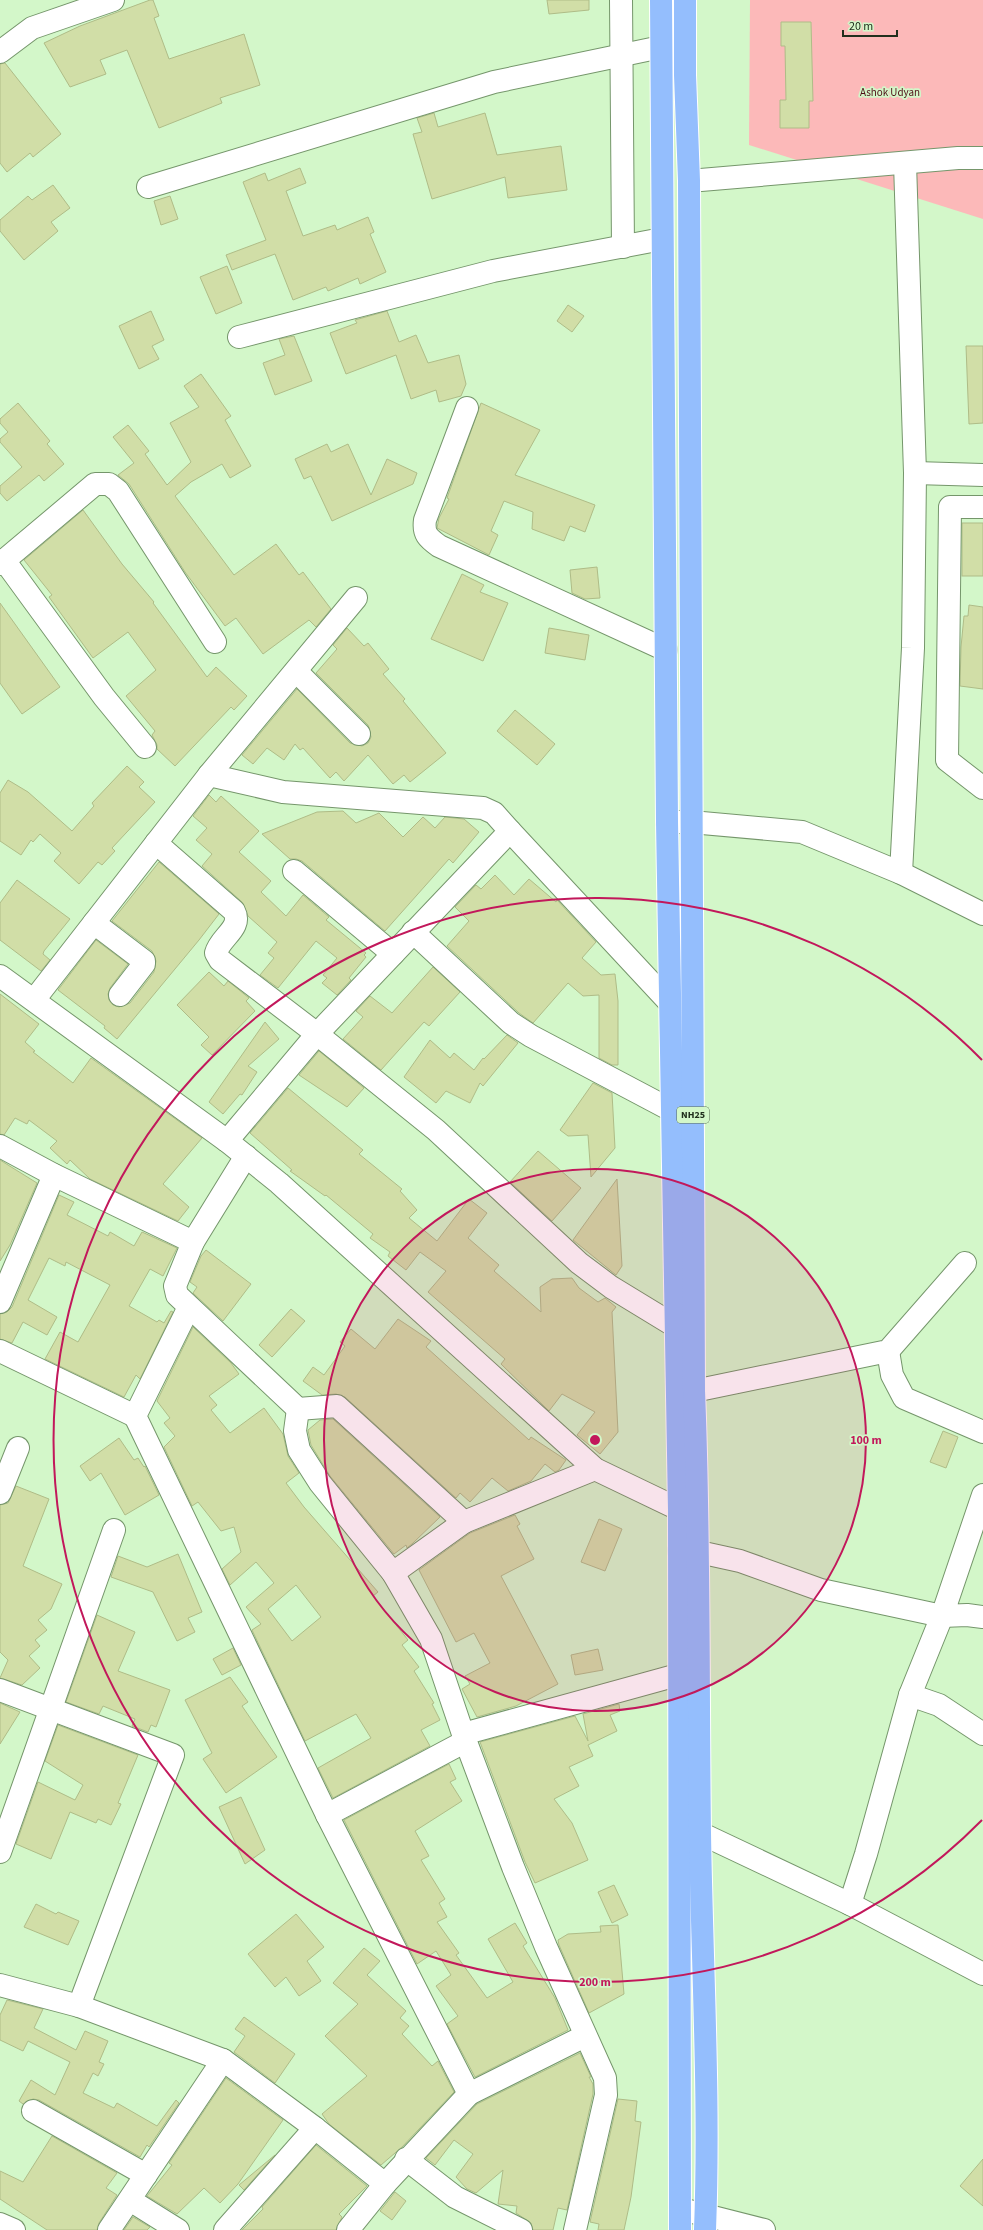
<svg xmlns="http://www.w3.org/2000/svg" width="983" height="2230" font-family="'Source Sans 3',sans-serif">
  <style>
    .green { fill: #fcb9b9 }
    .building { fill: #d1dea7; stroke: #afbc87; fill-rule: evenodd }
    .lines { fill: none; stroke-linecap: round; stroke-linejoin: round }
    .minor-casing { stroke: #75966b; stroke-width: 24 }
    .major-casing { stroke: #fff; stroke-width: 24 }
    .minor { stroke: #fff; stroke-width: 22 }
    .major { stroke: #94befd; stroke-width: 22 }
    .ring { fill: none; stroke: #c2185b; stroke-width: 2 }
    .labels { text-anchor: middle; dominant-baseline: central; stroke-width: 3.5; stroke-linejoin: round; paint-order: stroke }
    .shield { fill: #d3f7c9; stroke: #566b51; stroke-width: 1 }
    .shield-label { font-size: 10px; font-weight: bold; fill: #212f1d }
    .park-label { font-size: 11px; fill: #4f0e16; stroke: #d3f7c9 }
    .centre { fill: #c2185b; stroke: #d3f7c9; stroke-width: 2 }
    .ring-label { font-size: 12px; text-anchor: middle; font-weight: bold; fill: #c2185b; stroke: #d3f7c9; stroke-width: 3.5; stroke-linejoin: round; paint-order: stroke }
  </style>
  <rect width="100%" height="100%" fill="#d3f7c9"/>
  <!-- green -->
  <path class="green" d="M750 0H983V219L749 145Z"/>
  <!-- building -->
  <g class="building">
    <path d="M150 0H153L159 16 154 18 169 59 244 34 260 85 220 98 222 103 159 128 127 50 100 60 106 74 70 87 44 43 80 26Z"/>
    <path d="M547 0H589V10L549 14Z"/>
    <path d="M781 22H811L813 101H809V128H780V100H786L785 46H781Z"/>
    <path d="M5 63 61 134 33 157 30 153 7 172 0 163V64Z"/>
    <path d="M434 113 438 127 485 113 497 155 561 146 567 190 508 198 505 177 432 199 413 134 422 132 417 118Z"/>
    <path d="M300 168 306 183 286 191 303 236 335 225 337 230 368 217 374 232 370 234 386 272 360 284 358 278 328 291 326 287 293 300 275 254 232 270 226 255 266 240 243 182 265 173 268 181Z"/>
    <path d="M53 185 70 208 51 222 58 231 24 260 0 231V220L28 196 32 200Z"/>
    <path d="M170 196 178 219 161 225 154 201Z"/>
    <path d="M227 266 242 303 216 314 200 277Z"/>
    <path d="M568 305 584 316 572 332 557 321Z"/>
    <path d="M151 311 164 340 152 346 159 359 139 369 119 326Z"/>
    <path d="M387 311 399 342 416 335 428 363 459 355 466 384 461 396 439 402 436 390 411 399 396 355 346 374 330 333 357 323 355 320Z"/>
    <path d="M294 336 312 381 275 395 263 363 285 355 279 339Z"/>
    <path d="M966 346H983V423L969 424Z"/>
    <path d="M201 374 231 416 225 420 251 466 230 478 222 464 191 482 175 496 234 575 276 544 299 575 303 572 331 609 316 627 309 620 263 654 236 618 225 626 185 572 129 484 118 475 134 463 113 437 128 425 149 451 145 454 167 485 191 462 170 423 199 407 184 386Z"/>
    <path d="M18 403 50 441 47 444 64 464 44 481 39 475 7 501 0 493V486L22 467 0 442V439L8 432 0 423V419Z"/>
    <path d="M481 403 540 430 515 475 595 505 585 532 570 526 564 541 532 529 533 512 504 501 491 531 498 535 489 555 437 528 439 518 449 499 447 498Z"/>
    <path d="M327 444 331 452 348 444 371 495 387 459 417 473 413 484 332 521 311 476 304 479 295 459Z"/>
    <path d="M83 510 122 564 154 602 153 603 207 677 216 667 247 696 234 710 231 707 175 766 157 749V745L152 735 155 731 126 696 156 670 128 632 93 658 49 597 52 595 24 560Z"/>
    <rect x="962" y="523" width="21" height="53"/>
    <path d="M597 567 600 598 585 599 572 593 570 570Z"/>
    <path d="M462 574 484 585 480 592 508 603 483 661 431 639Z"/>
    <path d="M0 603 60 687 22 714 0 683Z"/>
    <path d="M969 605 983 607V689L960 686 961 647 964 616H968Z"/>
    <path d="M347 628 364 646 368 643 389 669 383 674 405 699 403 701 446 753 410 782 404 775 393 784 368 755 344 781 336 772 330 778 303 748 300 750 295 744 284 760 267 748 253 764 242 755 297 689 350 743 362 746 368 743 371 737 368 725 316 673 337 649 333 645Z"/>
    <path d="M549 628 589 635 585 660 545 653Z"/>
    <path d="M515 710 555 744 537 765 497 731Z"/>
    <path d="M127 766 144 782 139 787 155 802 112 848 115 851 102 865 98 862 79 884 54 861 61 853 40 834 33 842 31 840 21 855 0 841V793L8 780 28 792 72 831 94 806 92 803Z"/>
    <path d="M209 795 216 802 221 796 259 831 239 852 271 881 261 892 286 916 303 895 329 917 326 920 366 953 364 955 366 957 349 978 351 980 337 995 322 983 327 978 323 975 337 958 316 941 278 988 260 975 274 958 268 953 277 942 248 916 242 902 202 866 212 854 196 840 207 828 193 816Z"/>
    <path d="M343 811 356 823 379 813 403 837 423 817 435 828 445 817 464 819 479 832 453 863 449 859 385 931 302 861 296 859H290L262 834 317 812Z"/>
    <path d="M159 862 219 914 199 940 117 1039 104 1028 105 1026 58 990 96 940 128 964 110 988 108 994 109 1000 113 1005 119 1007 130 1003 154 972 156 961 152 951 112 921Z"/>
    <path d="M495 875 514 895 529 879 556 902 557 900 596 942 582 958 601 975 615 974 618 1001V1065H612L599 1058V995L583 996 568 983 533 1023 519 1013 447 946 469 921 455 907 476 885 481 889Z"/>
    <path d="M17 880 70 919 44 951 43 954 50 960 41 971 0 940V903Z"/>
    <path d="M433 967 460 992 429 1026 424 1022 381 1070 343 1039 363 1017 356 1011 370 996 392 1013Z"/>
    <path d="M209 972 224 986 228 981 249 998 246 1001 255 1011 212 1055 201 1045 209 1037 177 1005Z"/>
    <path d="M0 994 39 1024 25 1042 35 1051 33 1052 73 1083 91 1058 202 1138 163 1184 189 1207 178 1221 90 1179 70 1160 67 1164 50 1148 57 1141 29 1120 27 1124 15 1118 4 1135 0 1134Z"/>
    <path d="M265 1022 279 1039 248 1066 257 1072 242 1095 240 1094 223 1114 209 1102Z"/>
    <path d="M507 1035 518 1043 483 1086 480 1083 470 1103 446 1091 436 1103 404 1077 430 1040 450 1058 454 1053 474 1070 483 1058 484 1059Z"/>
    <path d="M319 1051 364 1088 347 1107 299 1075Z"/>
    <path d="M593 1083 612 1093 615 1148 591 1177 588 1135 568 1136 560 1130Z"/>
    <path d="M288 1088 363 1150 359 1154 402 1189 400 1191 417 1210 409 1218 437 1241 469 1199 487 1213 468 1238 499 1265 494 1271 541 1312 540 1287 552 1279 572 1278 579 1288 598 1302 605 1298 616 1307 612 1312 618 1432 600 1454 577 1435 595 1412 562 1394 549 1411 501 1364 505 1359 428 1292 446 1271 420 1252 406 1270 388 1256 390 1252 370 1238 373 1234 326 1195 325 1196 290 1171 292 1170 250 1133Z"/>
    <path d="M538 1151 581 1188 552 1221 510 1182Z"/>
    <path d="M0 1160 37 1183 10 1245 0 1261Z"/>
    <path d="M617 1179 622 1266 616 1275 573 1240Z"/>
    <path d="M59 1195 74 1202 67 1215 108 1236 110 1232 134 1246 142 1232 177 1248 163 1276 150 1269 129 1306 157 1322 159 1320 164 1323 171 1311 173 1312 140 1379 136 1375 124 1397 45 1359 60 1332 78 1342 110 1285 66 1262 65 1266 49 1258 28 1300 57 1317 47 1335 23 1322 12 1343 0 1339V1314L7 1312 12 1307Z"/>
    <path d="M206 1250 251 1284 223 1321 193 1293 197 1287 190 1282 201 1256Z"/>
    <path d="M291 1309 305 1321 272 1357 259 1345Z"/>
    <path d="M398 1319 431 1341 426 1347 529 1440 531 1437 566 1460 559 1470 555 1472 545 1464 531 1481 508 1491 492 1478 470 1502 460 1493 456 1498 345 1397 336 1394 322 1395 303 1381 313 1367 324 1375 345 1346 340 1342 351 1329 375 1349Z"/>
    <path d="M193 1327 231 1363 239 1374 209 1396 217 1405 211 1410 230 1433 264 1408 283 1434 288 1456 299 1473 286 1483 304 1507 378 1592 373 1596 408 1640 402 1645 419 1667 414 1671 434 1703 432 1704 440 1720 421 1730 430 1746 333 1798 318 1768 371 1738 356 1714 305 1741 252 1630 261 1624 246 1607 274 1583 256 1562 230 1585 222 1569 241 1552 234 1527 221 1531 198 1502 192 1506 164 1447 175 1436 164 1423 170 1418 157 1401ZM296 1585 321 1617 292 1641 268 1609Z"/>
    <path d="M333 1419 440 1517 413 1543 407 1548 406 1545 394 1554 330 1476 311 1445 308 1430 320 1420Z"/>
    <path d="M943 1431 958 1437 946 1468 930 1462Z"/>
    <path d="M119 1438 134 1460 138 1458 144 1467 145 1466 159 1495 125 1515 101 1473 90 1481 80 1466Z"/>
    <path d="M16 1486 49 1499 23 1566 62 1584 51 1609 38 1620 47 1630 35 1640 40 1646 29 1656 40 1668 22 1685 0 1678 8 1660 0 1652V1505L8 1503Z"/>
    <path d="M515 1515 520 1524 517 1526 534 1559 501 1576 558 1684 516 1706 477 1717 462 1689 470 1684 465 1676 490 1663 474 1633 456 1642 419 1570 470 1533Z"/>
    <path d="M599 1519 622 1529 605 1571 581 1562Z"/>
    <path d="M178 1554 202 1612 188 1618 195 1632 177 1641 153 1592 111 1577 118 1556 147 1567Z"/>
    <path d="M97 1615 135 1632 118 1671 170 1690 156 1727 151 1725 148 1732 132 1726 135 1719 103 1706 99 1714 66 1702Z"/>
    <path d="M233 1648 241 1665 222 1675 213 1659Z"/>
    <path d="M598 1649 603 1670 575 1675 571 1655Z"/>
    <path d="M230 1677 248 1702 242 1706 277 1757 226 1793 203 1759 212 1753 185 1700Z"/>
    <path d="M0 1703 20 1712 0 1744Z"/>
    <path d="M619 1704 620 1711 610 1715 617 1731 588 1745 593 1756 569 1767 579 1786 554 1799 572 1823 588 1860 535 1883 525 1862 480 1742 575 1716 588 1741 583 1714Z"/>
    <path d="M58 1725 138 1755 118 1803 121 1804 111 1825 98 1819 96 1823 70 1812 51 1859 16 1844 38 1782 75 1800 83 1785 45 1761Z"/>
    <path d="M449 1764 456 1779 450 1782 462 1801 415 1831 429 1856 421 1860 445 1899 439 1903 447 1917 437 1922 459 1953 456 1955 487 1998 513 1982 488 1939 515 1923 527 1943 523 1946 555 1998 568 2030 475 2077 447 2024 458 2016 436 1986 451 1975 436 1951 417 1964 344 1820Z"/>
    <path d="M241 1797 265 1850 245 1864 219 1807Z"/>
    <path d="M614 1885 628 1915 612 1923 598 1892Z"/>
    <path d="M36 1904 56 1914 58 1912 79 1921 68 1945 24 1927Z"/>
    <path d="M296 1914 324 1947 307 1961 321 1981 299 1996 286 1977 275 1987 248 1954Z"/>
    <path d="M618 1925 624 1994 589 2013 559 1945 558 1940 568 1934 601 1932 600 1926Z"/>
    <path d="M364 1948 380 1961 367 1975 406 2011 400 2018 409 2026 402 2034 432 2066 438 2061 454 2092 402 2147 381 2165 329 2124 322 2114 367 2076 325 2036 358 2004 333 1983Z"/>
    <path d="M7 2000 43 2009 34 2028 76 2050 85 2031 108 2041 99 2062 104 2064 98 2076 93 2073 83 2093 114 2108 117 2103 157 2126 176 2100 179 2103 149 2147 147 2145 140 2157 39 2100 33 2099 23 2104 19 2101 31 2080 55 2095 70 2062 28 2041 23 2051 0 2040V2015Z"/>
    <path d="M244 2017 295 2054 275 2083 234 2052 245 2036 235 2029Z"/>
    <path d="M580 2053 591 2077H589L593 2084V2094L567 2210 558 2208 553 2230H533L531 2223 516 2213 517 2206 498 2204 503 2170 476 2193 467 2189 456 2177 473 2154 454 2140 435 2165 426 2158 477 2104Z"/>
    <path d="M226 2078 283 2120 238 2184 220 2203 204 2188 177 2214 147 2196 172 2165 169 2163Z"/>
    <path d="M618 2099 637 2101 635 2121 641 2122 631 2197 624 2230H598L599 2224 590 2222Z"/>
    <path d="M52 2136 117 2173 106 2188 117 2195 99 2223 97 2230H47L0 2199V2171L23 2182Z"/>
    <path d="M316 2145 367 2186 339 2214 342 2217 336 2230H242L263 2209 262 2207Z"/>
    <path d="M275 2155 244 2190 239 2185Z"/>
    <path d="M983 2159V2206L960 2186Z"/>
    <path d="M395 2192 406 2201 392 2220 380 2211Z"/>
    <path d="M133 2217 150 2227 147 2230H124Z"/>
  </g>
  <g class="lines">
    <!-- minor casing -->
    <g class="minor-casing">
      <g id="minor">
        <path d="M621 0 623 247"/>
        <path d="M0 52 32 28 113 0"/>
        <path d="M689 181 958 158H983"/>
        <path d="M148 187 494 82 661 47"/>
        <path d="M239 337 493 271 662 239"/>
        <path d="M467 408 425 520C423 534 428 538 439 546L666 650"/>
        <path d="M915 473 983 475"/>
        <path d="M983 507H950L947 760 983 788"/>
        <path d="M4 560 104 697 145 747"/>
        <path d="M0 564 95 484H109L118 491 215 642"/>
        <path d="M296 671 359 734"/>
        <path d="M209 775 283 792 483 808 494 813 510 831 317 1034 227 1141"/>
        <path d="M667 822H691L802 832 901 873 983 914"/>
        <path d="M510 831 670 1003"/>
        <path d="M156 843 234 911C243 928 220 937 216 953L220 960 317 1034 436 1130 579 1263 611 1287 675 1326"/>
        <path d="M294 871 393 954"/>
        <path d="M901 873 913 648 915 473 905 163"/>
        <path d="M94 923 144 961V964L120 995"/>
        <path d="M413 932 511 1023 531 1036 671 1110"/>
        <path d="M0 976 227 1141 279 1183 595 1469 695 1517"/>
        <path d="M34 1000 209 775 356 598"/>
        <path d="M0 1146 54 1175 193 1242 175 1286 177 1295 298 1409 337 1406 464 1522 595 1469"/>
        <path d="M193 1242 246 1156"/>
        <path d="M0 1302 54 1175"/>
        <path d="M189 1307 135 1416 327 1815 469 2094 585 2036"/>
        <path d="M0 1351 135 1416"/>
        <path d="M888 1351 892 1375 904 1398 983 1432"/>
        <path d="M694 1391 888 1351 965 1263"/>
        <path d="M298 1409 295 1431 299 1450 320 1483 393 1573 431 1639 463 1734 513 1867 546 1947 605 2078 606 2095 575 2230"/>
        <path d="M0 1493 18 1448"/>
        <path d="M983 1495 942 1616 967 1615 983 1617"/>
        <path d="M679 1551 699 1552 740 1561 821 1590 942 1616 910 1695 939 1705 983 1734"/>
        <path d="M393 1573 464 1522"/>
        <path d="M0 1690 173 1755 79 2006"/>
        <path d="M463 1734 681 1674"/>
        <path d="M327 1815 466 1741"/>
        <path d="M700 1833 850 1904 983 1974"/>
        <path d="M0 1852 114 1530"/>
        <path d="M850 1904 866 1854 910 1695"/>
        <path d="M0 1985 79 2006 223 2060 109 2230"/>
        <path d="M223 2060 315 2128 385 2184 469 2094"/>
        <path d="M33 2111 146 2175"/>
        <path d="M406 2159 455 2197 521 2230"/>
        <path d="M130 2200 178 2230"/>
        <path d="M681 2209 764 2230"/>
        <path d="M0 2224 14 2230"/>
        <path d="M225 2230 315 2128"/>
        <path d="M348 2230 385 2184"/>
      </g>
    </g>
    <!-- major casing -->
    <g class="major-casing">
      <g id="major">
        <path d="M661 0 667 822 679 1510 680 2230"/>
        <path d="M685 0V75L689 181 694 1391C700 1538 698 1686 700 1833 702 1965 710 2098 705 2230"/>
      </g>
    </g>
    <!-- minor -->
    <use href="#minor" class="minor"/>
    <!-- major -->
    <use href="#major" class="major"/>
  </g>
  <!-- distance rings -->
  <circle cx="595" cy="1440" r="271" fill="#c2185b" fill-opacity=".12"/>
  <g class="ring">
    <circle cx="595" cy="1440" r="271"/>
    <path d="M982 1820A542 542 0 1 1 982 1060"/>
  </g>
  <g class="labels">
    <!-- shield labels -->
    <rect class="shield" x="677" y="1107" width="32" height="16" rx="3"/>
    <g class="shield-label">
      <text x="693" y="1115">NH25</text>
    </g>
    <!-- park labels -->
    <g class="park-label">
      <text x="890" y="92">Ashok Udyan</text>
    </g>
  </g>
  <circle cx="595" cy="1440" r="6" class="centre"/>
  <g class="ring-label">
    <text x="866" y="1444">100 m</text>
    <text x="595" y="1986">200 m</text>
  </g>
  <!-- scale -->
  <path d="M843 30v6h54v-6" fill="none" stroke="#212f1d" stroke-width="2"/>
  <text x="849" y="30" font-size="12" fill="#212f1d" stroke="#d3f7c9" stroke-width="3" paint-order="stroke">20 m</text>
</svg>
